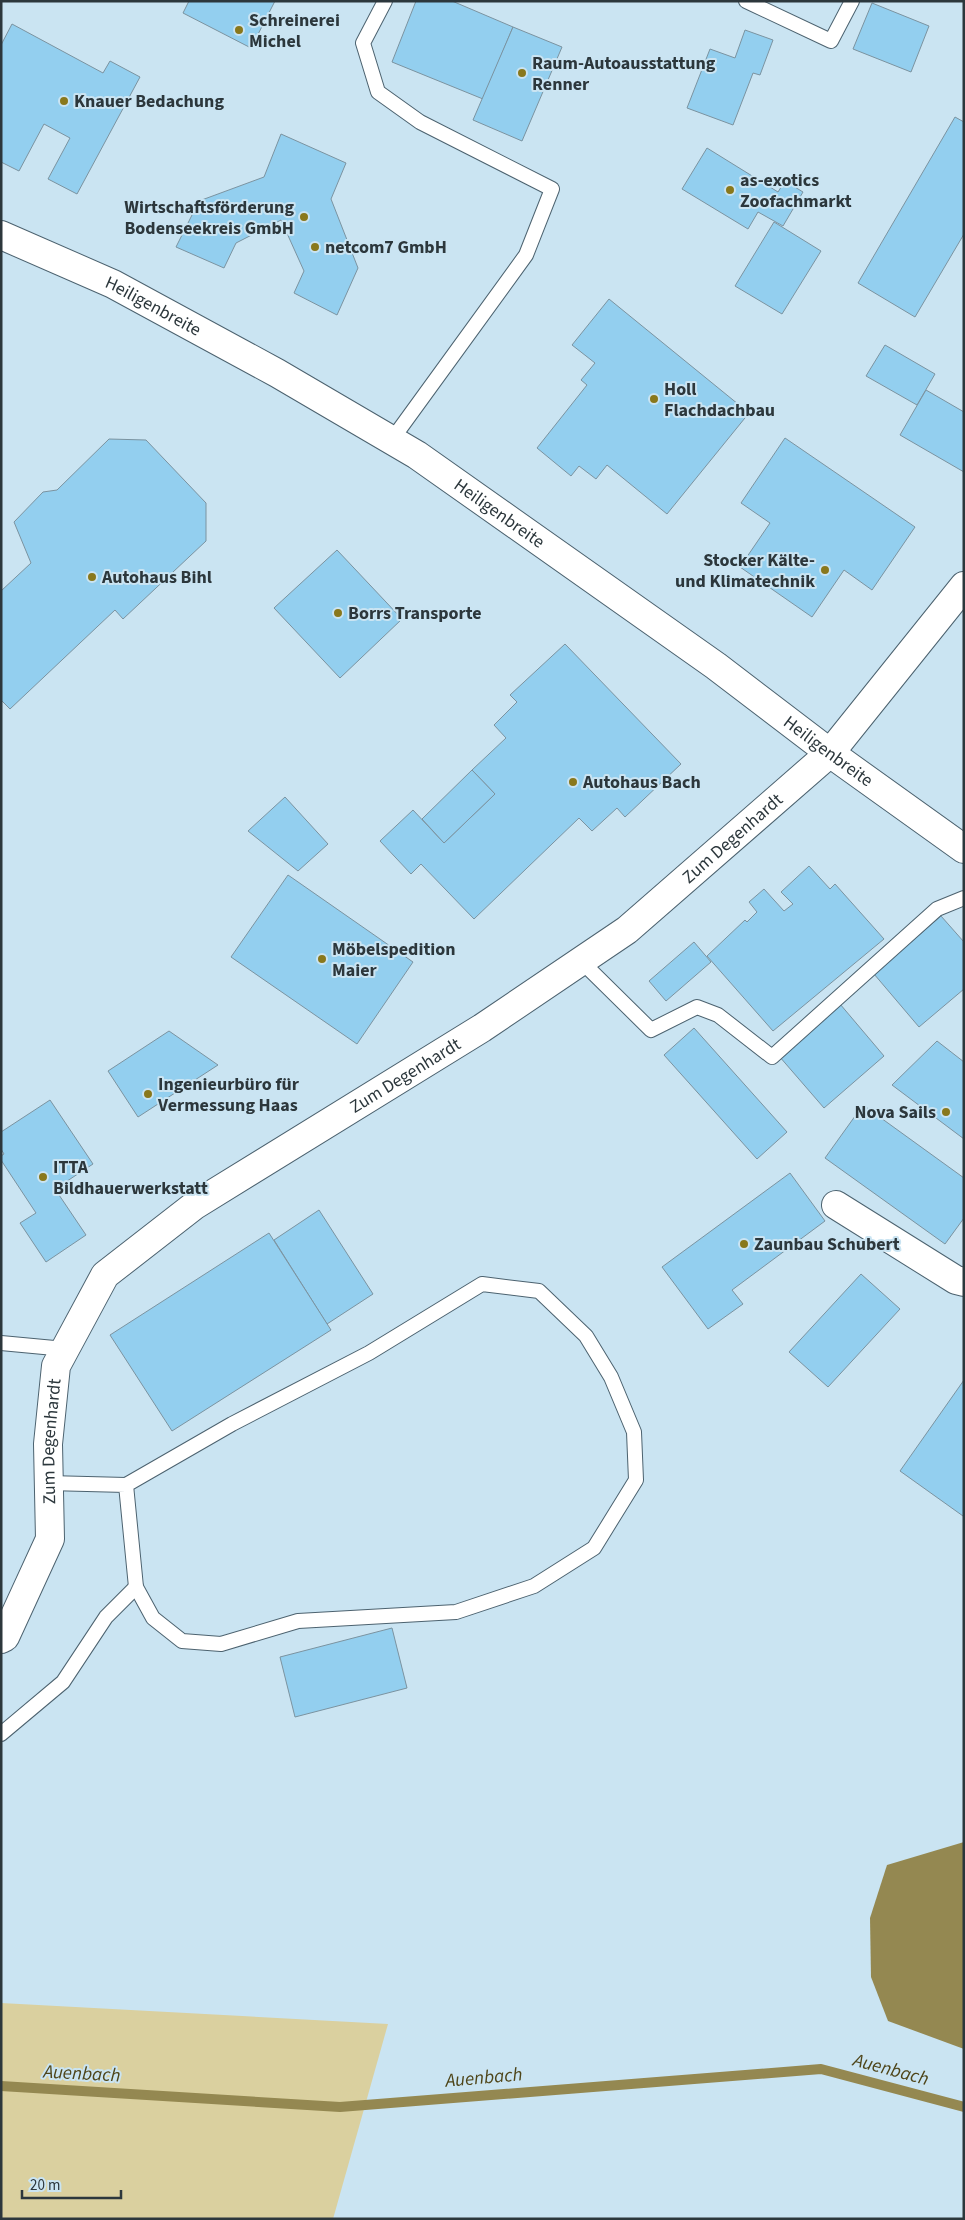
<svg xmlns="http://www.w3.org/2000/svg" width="965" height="2220" font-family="'Source Sans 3',sans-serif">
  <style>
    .green { fill: #dad09f }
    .water { fill: #948851 }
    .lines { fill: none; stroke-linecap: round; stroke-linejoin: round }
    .stream { stroke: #948851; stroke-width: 10 }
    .building { fill: #93cfef; stroke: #7b93a0 }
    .service-casing { stroke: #4c626f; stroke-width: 16 }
    .minor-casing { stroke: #4c626f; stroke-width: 30 }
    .service { stroke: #fff; stroke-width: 14 }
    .minor { stroke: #fff; stroke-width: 28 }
    .poi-dot { fill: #89781c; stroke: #cae4f2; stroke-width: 2 }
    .labels { text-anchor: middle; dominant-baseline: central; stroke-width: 4; stroke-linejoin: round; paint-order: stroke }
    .poi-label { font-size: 18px; font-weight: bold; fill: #2c373c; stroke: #cae4f2; text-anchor: start }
    .street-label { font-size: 18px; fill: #2c373c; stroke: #cae4f2 }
    .water-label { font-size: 19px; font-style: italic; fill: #4e4519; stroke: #cae4f2 }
  </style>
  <rect width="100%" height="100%" fill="#cae4f2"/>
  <!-- green -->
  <path class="green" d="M1 2003 388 2024 333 2219H1Z"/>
  <!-- water -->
  <path class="water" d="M964 1842V2049L888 2021 871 1977 870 1918 887 1865Z"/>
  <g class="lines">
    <!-- stream -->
    <path class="stream" d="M1 2086 340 2107 821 2069 964 2107"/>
  </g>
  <!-- building -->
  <g class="building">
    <path d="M189 1H275L251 48 183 13Z"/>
    <path d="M416 1H452L513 27 483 99 392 62Z"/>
    <path d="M872 3 929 26 911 72 853 49Z"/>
    <path d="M12 24 103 73 110 61 140 77 77 194 48 179 70 138 44 124 19 171 1 162V45Z"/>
    <path d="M513 27 562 47 522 141 473 120Z"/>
    <path d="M745 30 773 40 760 75 753 73 733 125 687 108 710 49 735 58Z"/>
    <path d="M955 117 964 122V234L915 317 858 283Z"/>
    <path d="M281 134 346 163 331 199 358 268 337 315 294 293 304 271 281 220 236 243 224 268 176 247 199 201 264 177Z"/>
    <path d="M707 148 778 192 785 181 803 192 783 226 758 212 748 229 682 189Z"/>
    <path d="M774 222 821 251 782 314 735 286Z"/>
    <path d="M609 299 749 413 667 514 607 465 596 479 579 466 571 476 537 448 587 385 581 380 595 363 572 345Z"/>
    <path d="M885 345 935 374 917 405 866 376Z"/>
    <path d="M926 390 964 412V472L900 435Z"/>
    <path d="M785 438 915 527 872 590 844 570 812 617 740 567 770 523 741 503Z"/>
    <path d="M109 439 146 440 206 503V541L123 619 115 610 10 709 1 700V591L31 563 14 522 43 492 57 490Z"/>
    <path d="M337 550 402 619 340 678 274 608Z"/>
    <path d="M565 644 681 764 625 817 617 808 592 831 579 818 474 919 421 864 411 874 380 841 413 810 444 843 495 794 472 770 506 738 494 725 517 702 510 695Z"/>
    <path d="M472 770 495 794 444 843 422 819Z"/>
    <path d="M285 797 328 844 298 871 248 831Z"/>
    <path d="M809 866 830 889 835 884 884 939 773 1031 707 956 745 920 747 922 757 912 749 902 764 889 784 911 793 904 781 892Z"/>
    <path d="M288 875 413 962 357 1044 231 957Z"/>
    <path d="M941 916 964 942V989L919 1027 874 974Z"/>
    <path d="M694 942 711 962 666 1001 649 981Z"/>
    <path d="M840 1004 884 1056 824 1108 779 1056Z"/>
    <path d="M694 1028 787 1132 757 1159 664 1055Z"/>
    <path d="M169 1031 218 1065 138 1117 108 1071Z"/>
    <path d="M937 1041 964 1062V1139L892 1085Z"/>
    <path d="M50 1100 93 1164 55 1189 86 1235 46 1262 20 1223 36 1213 1 1160V1156L4 1154 1 1149V1132Z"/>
    <path d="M863 1105 964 1178V1218L945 1244 825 1158Z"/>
    <path d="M790 1173 825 1221 732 1290 743 1304 708 1329 662 1267Z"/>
    <path d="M319 1210 373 1294 327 1324 274 1240Z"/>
    <path d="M269 1233 331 1330 172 1431 110 1335Z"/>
    <path d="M861 1274 900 1309 828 1387 789 1352Z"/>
    <path d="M964 1380V1515L963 1516 900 1471Z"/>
    <path d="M392 1628 407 1688 295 1717 280 1657Z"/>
  </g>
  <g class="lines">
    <!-- service casing -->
    <g class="service-casing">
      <g id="service">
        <path d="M385 1 363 43 378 92 420 122 552 189 526 255 391 441"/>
        <path d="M746 1 831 41 852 1"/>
        <path d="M581 961 651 1030 697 1007 718 1015 772 1057 937 909 964 898"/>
        <path d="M1 1343 65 1349"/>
        <path d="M48 1483 126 1485 232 1424 369 1353 482 1284 539 1291 586 1336 611 1377 634 1432 636 1480 594 1548 534 1586 456 1612 298 1621 221 1644 182 1641 153 1618 136 1587 126 1485"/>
        <path d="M1 1734 63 1682 106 1617 136 1587"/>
      </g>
    </g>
    <!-- minor casing -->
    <g class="minor-casing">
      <g id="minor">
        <path id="s1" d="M1 235 113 284 277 373 417 455 716 666 830 753 964 849"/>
        <path d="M836 1205 956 1280 964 1282"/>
        <path id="s2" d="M1 1639 5 1637 50 1539 48 1444 56 1366 105 1275 195 1205 482 1028 627 930 830 753 964 586"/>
      </g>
    </g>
    <!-- service -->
    <use href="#service" class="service"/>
    <!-- minor -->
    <use href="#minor" class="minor"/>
  </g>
  <!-- markers -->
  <g class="poi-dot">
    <circle cx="239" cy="30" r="5"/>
    <circle cx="522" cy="73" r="5"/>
    <circle cx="64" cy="101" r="5"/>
    <circle cx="730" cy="190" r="5"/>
    <circle cx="304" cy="217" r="5"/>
    <circle cx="315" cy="247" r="5"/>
    <circle cx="654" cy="399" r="5"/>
    <circle cx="825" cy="570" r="5"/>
    <circle cx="92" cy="577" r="5"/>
    <circle cx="338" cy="613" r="5"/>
    <circle cx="573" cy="782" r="5"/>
    <circle cx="322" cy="959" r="5"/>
    <circle cx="148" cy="1094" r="5"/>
    <circle cx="946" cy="1112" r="5"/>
    <circle cx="43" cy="1177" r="5"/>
    <circle cx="744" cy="1244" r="5"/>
  </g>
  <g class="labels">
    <!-- poi labels -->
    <g class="poi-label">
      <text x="249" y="20">Schreinerei<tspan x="249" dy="21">Michel</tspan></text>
      <text x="532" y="63">Raum-Autoausstattung<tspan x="532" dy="21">Renner</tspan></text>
      <text x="74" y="101">Knauer Bedachung</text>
      <text x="740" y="180">as-exotics<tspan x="740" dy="21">Zoofachmarkt</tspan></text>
      <text x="294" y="207" text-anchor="end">Wirtschaftsförderung<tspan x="294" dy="21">Bodenseekreis GmbH</tspan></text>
      <text x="325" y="247">netcom7 GmbH</text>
      <text x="664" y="389">Holl<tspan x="664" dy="21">Flachdachbau</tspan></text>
      <text x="815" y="560" text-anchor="end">Stocker Kälte-<tspan x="815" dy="21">und Klimatechnik</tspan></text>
      <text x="102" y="577">Autohaus Bihl</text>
      <text x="348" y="613">Borrs Transporte</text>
      <text x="583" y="782">Autohaus Bach</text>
      <text x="332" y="949">Möbelspedition<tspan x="332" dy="21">Maier</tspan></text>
      <text x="158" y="1084">Ingenieurbüro für<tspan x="158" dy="21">Vermessung Haas</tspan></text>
      <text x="936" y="1112" text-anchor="end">Nova Sails</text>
      <text x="53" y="1167">ITTA<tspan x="53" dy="21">Bildhauerwerkstatt</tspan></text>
      <text x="754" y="1244">Zaunbau Schubert</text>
    </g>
    <!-- street labels -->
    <g class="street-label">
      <text stroke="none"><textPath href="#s1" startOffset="168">Heiligenbreite</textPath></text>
      <text stroke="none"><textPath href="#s1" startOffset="572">Heiligenbreite</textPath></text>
      <text stroke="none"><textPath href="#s1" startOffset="978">Heiligenbreite</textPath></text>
      <text stroke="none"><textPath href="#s2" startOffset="1155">Zum Degenhardt</textPath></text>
      <text stroke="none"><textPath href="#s2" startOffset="750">Zum Degenhardt</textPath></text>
      <text stroke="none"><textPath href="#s2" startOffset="210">Zum Degenhardt</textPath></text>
    </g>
    <!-- water labels -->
    <g class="water-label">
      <text transform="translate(891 2070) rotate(15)">Auenbach</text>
      <text transform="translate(82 2074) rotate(3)">Auenbach</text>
      <text transform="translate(484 2078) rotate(-5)">Auenbach</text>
    </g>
  </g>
  <!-- border -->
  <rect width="965" height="2220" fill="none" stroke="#2c373c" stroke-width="5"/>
  <!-- scale -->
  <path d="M22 2190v8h99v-8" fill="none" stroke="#2c373c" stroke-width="2.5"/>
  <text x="30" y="2190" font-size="15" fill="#2c373c" stroke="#cae4f2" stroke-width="4" paint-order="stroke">20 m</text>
</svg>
